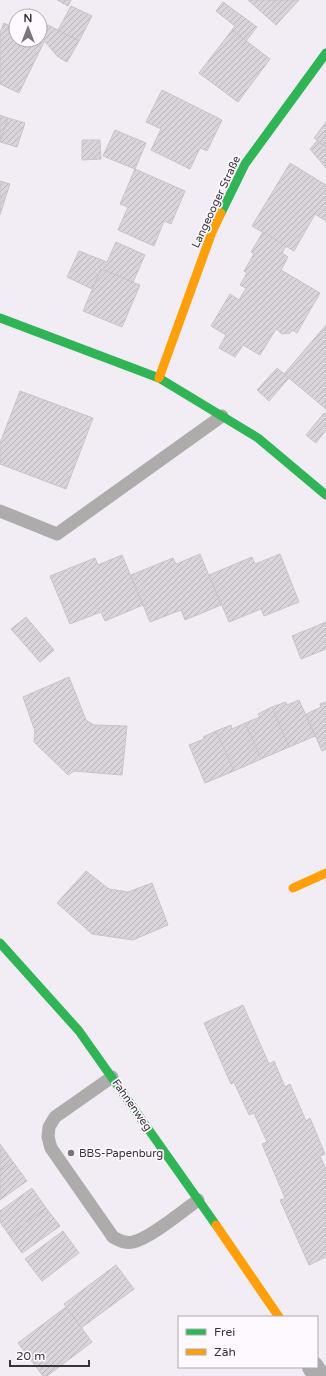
<svg xmlns="http://www.w3.org/2000/svg" width="326" height="1376" font-family="'Varela Round',sans-serif">
  <style>
    .building { fill: url(#building-hatch); stroke: #c8c4ca }
    .lines { fill: none; stroke-linecap: round; stroke-linejoin: round }
    .lane { stroke: #aeabac; stroke-width: 13 }
    .street { stroke: #aeabac; stroke-width: 22 }
    .fast { stroke: #30b455; stroke-width: 9 }
    .slow { stroke: #ff9f0a; stroke-width: 9 }
    .poi-dot { fill: #78747a; stroke: #fdf9ff; stroke-width: 1.5 }
    .labels { text-anchor: middle; dominant-baseline: central; stroke-width: 3.5; stroke-linejoin: round; paint-order: stroke }
    .street-label { font-size: 11px; fill: #373439; stroke: #fdf9ff }
    .poi-label { font-size: 11px; fill: #373439; stroke: #fdf9ff; text-anchor: start }
  </style>
  <defs>
    <pattern id="building-hatch" width="6" height="6" patternUnits="userSpaceOnUse"><rect width="6" height="6" fill="#d8d4da"/><path d="M-1 1l2-2M0 6l6-6M5 7l2-2" fill="none" stroke="#bab7bc"/></pattern>
  </defs>
  <rect width="100%" height="100%" fill="#f2ecf4"/>
  <!-- building -->
  <g class="building">
    <path d="M57 0H71L68 6Z"/>
    <path d="M248 0H299L276 25Z"/>
    <path d="M223 2 257 27 246 41 232 30 235 26 216 11Z"/>
    <path d="M71 6 92 16 79 41 58 30Z"/>
    <path d="M4 23 16 29V40H39L44 42 19 93 0 84V32Z"/>
    <path d="M48 25 79 41 67 62 58 57 41 37Z"/>
    <path d="M232 30 270 59 238 102 199 73Z"/>
    <path d="M162 90 222 120 207 151 200 148 190 169 151 150 161 129 146 122Z"/>
    <path d="M0 115 8 118 0 142Z"/>
    <path d="M8 118 25 123 17 147 0 142Z"/>
    <path d="M326 122V147L314 138Z"/>
    <path d="M115 130 146 143 135 169 103 156Z"/>
    <path d="M82 140H100L101 159 82 160Z"/>
    <path d="M317 141 326 147V168L310 149Z"/>
    <path d="M290 163 326 185V221L315 214 294 251 252 226Z"/>
    <path d="M135 169 185 191 171 224 164 221 154 246 118 230 128 207 120 204Z"/>
    <path d="M0 181 10 184 5 199 0 197Z"/>
    <path d="M0 197 5 199 0 215Z"/>
    <path d="M263 232 286 246 282 253 288 257 281 270 320 293 297 333 292 330 290 333 282 334 276 329 260 355 243 345 235 357 219 348 226 335 211 326 230 294 239 300 246 288 240 285 247 273 244 271 254 254 251 252Z"/>
    <path d="M116 242 145 255 133 282 101 269 92 289 67 277 79 251 107 262Z"/>
    <path d="M101 269 140 285 122 327 83 311Z"/>
    <path d="M326 325V409L284 374Z"/>
    <path d="M277 368 289 378 269 401 257 390Z"/>
    <path d="M20 391 93 418 66 489 0 464V443Z"/>
    <path d="M324 413 326 414V430L316 443 306 435Z"/>
    <path d="M200 554 221 605 185 620 181 610 150 622 131 575 173 558 176 564Z"/>
    <path d="M280 554 299 602 264 616 261 609 229 622 209 575 252 557 255 564Z"/>
    <path d="M122 555 143 605 105 621 101 612 70 624 50 576 95 558 98 565Z"/>
    <path d="M26 617 54 650 40 662 11 629Z"/>
    <path d="M326 622V649L301 659 292 636Z"/>
    <path d="M69 677 86 720 94 725 127 726 122 775 74 771 68 775 34 742 35 731 23 697Z"/>
    <path d="M299 700 315 736 289 747 272 707 286 702 287 705Z"/>
    <path d="M326 702V749L322 751 306 714 321 707 320 704Z"/>
    <path d="M272 707 289 747 261 759 245 723 260 717 258 714Z"/>
    <path d="M245 723 261 759 234 771 216 731 231 725 232 729Z"/>
    <path d="M216 731 234 771 205 783 189 745 204 739 203 737Z"/>
    <path d="M86 871 109 889 128 892 152 883 168 925 133 940 92 934 57 903Z"/>
    <path d="M243 1005 269 1064 274 1061 285 1087 290 1084 306 1121 310 1118 325 1154 320 1156 326 1169V1257L309 1265 280 1200 285 1198 262 1144 267 1142 254 1113 249 1115 234 1082 231 1084 204 1023Z"/>
    <path d="M0 1144 13 1162 0 1171Z"/>
    <path d="M13 1162 27 1181 0 1200V1171Z"/>
    <path d="M32 1188 46 1208 9 1235 0 1222V1211Z"/>
    <path d="M46 1208 60 1226 22 1253 9 1235Z"/>
    <path d="M63 1231 79 1253 42 1281 25 1259Z"/>
    <path d="M116 1265 134 1289 81 1328 64 1304Z"/>
    <path d="M66 1307 92 1342 47 1376H43L18 1343Z"/>
  </g>
  <g class="lines">
    <!-- lane -->
    <g class="lane">
      <path d="M0 511 57 534 222 416"/>
      <path d="M112 1077 55 1117 49 1127 48 1137 51 1148 113 1237C119 1240 125 1244 133 1242 149 1239 183 1211 198 1200"/>
    </g>
    <!-- street -->
    <path class="street" d="M313 1367 319 1376"/>
    <!-- fast -->
    <g class="fast">
      <path d="M221 213 245 164 326 53"/>
      <path d="M0 318 159 378 258 438 326 495"/>
      <path d="M0 943 79 1031 216 1225"/>
    </g>
    <!-- slow -->
    <g class="slow">
      <path d="M159 378 212 232 221 213"/>
      <path d="M293 888 326 873"/>
      <path d="M216 1225 279 1317"/>
    </g>
  </g>
  <!-- markers -->
  <circle class="poi-dot" cx="71" cy="1153" r="4"/>
  <g class="labels">
    <!-- street labels -->
    <g class="street-label">
      <text transform="translate(216 202) rotate(-65)">Langeooger Straße</text>
      <text transform="translate(132 1105) rotate(55)">Fahnenweg</text>
    </g>
    <!-- poi labels -->
    <g class="poi-label">
      <text x="79" y="1153">BBS-Papenburg</text>
    </g>
  </g>
  <!-- legend -->
  <rect x="178" y="1316" width="140" height="52" fill="#fdf9ff" stroke="#aeaab0"/>
  <rect x="186" y="1329" width="20" height="6" fill="#30b455" stroke="#aeaab0"/>
  <text x="214" y="1336" font-size="12" fill="#373439">Frei</text>
  <rect x="186" y="1349" width="20" height="6" fill="#ff9f0a" stroke="#aeaab0"/>
  <text x="214" y="1356" font-size="12" fill="#373439">Zäh</text>
  <!-- north arrow -->
  <g transform="translate(28 28)"><circle r="19" fill="#fdf9ff" stroke="#aeaab0"/>
  <path d="M0-3L7 15L0 10L-7 15Z" fill="#78747a"/>
  <text y="-6" font-size="11" font-weight="bold" text-anchor="middle" fill="#373439">N</text>
  </g>
  <!-- scale -->
  <path d="M10 1360v6h79v-6" fill="none" stroke="#373439" stroke-width="2"/>
  <text x="16" y="1360" font-size="12" fill="#373439" stroke="#fdf9ff" stroke-width="3" paint-order="stroke">20 m</text>
</svg>
